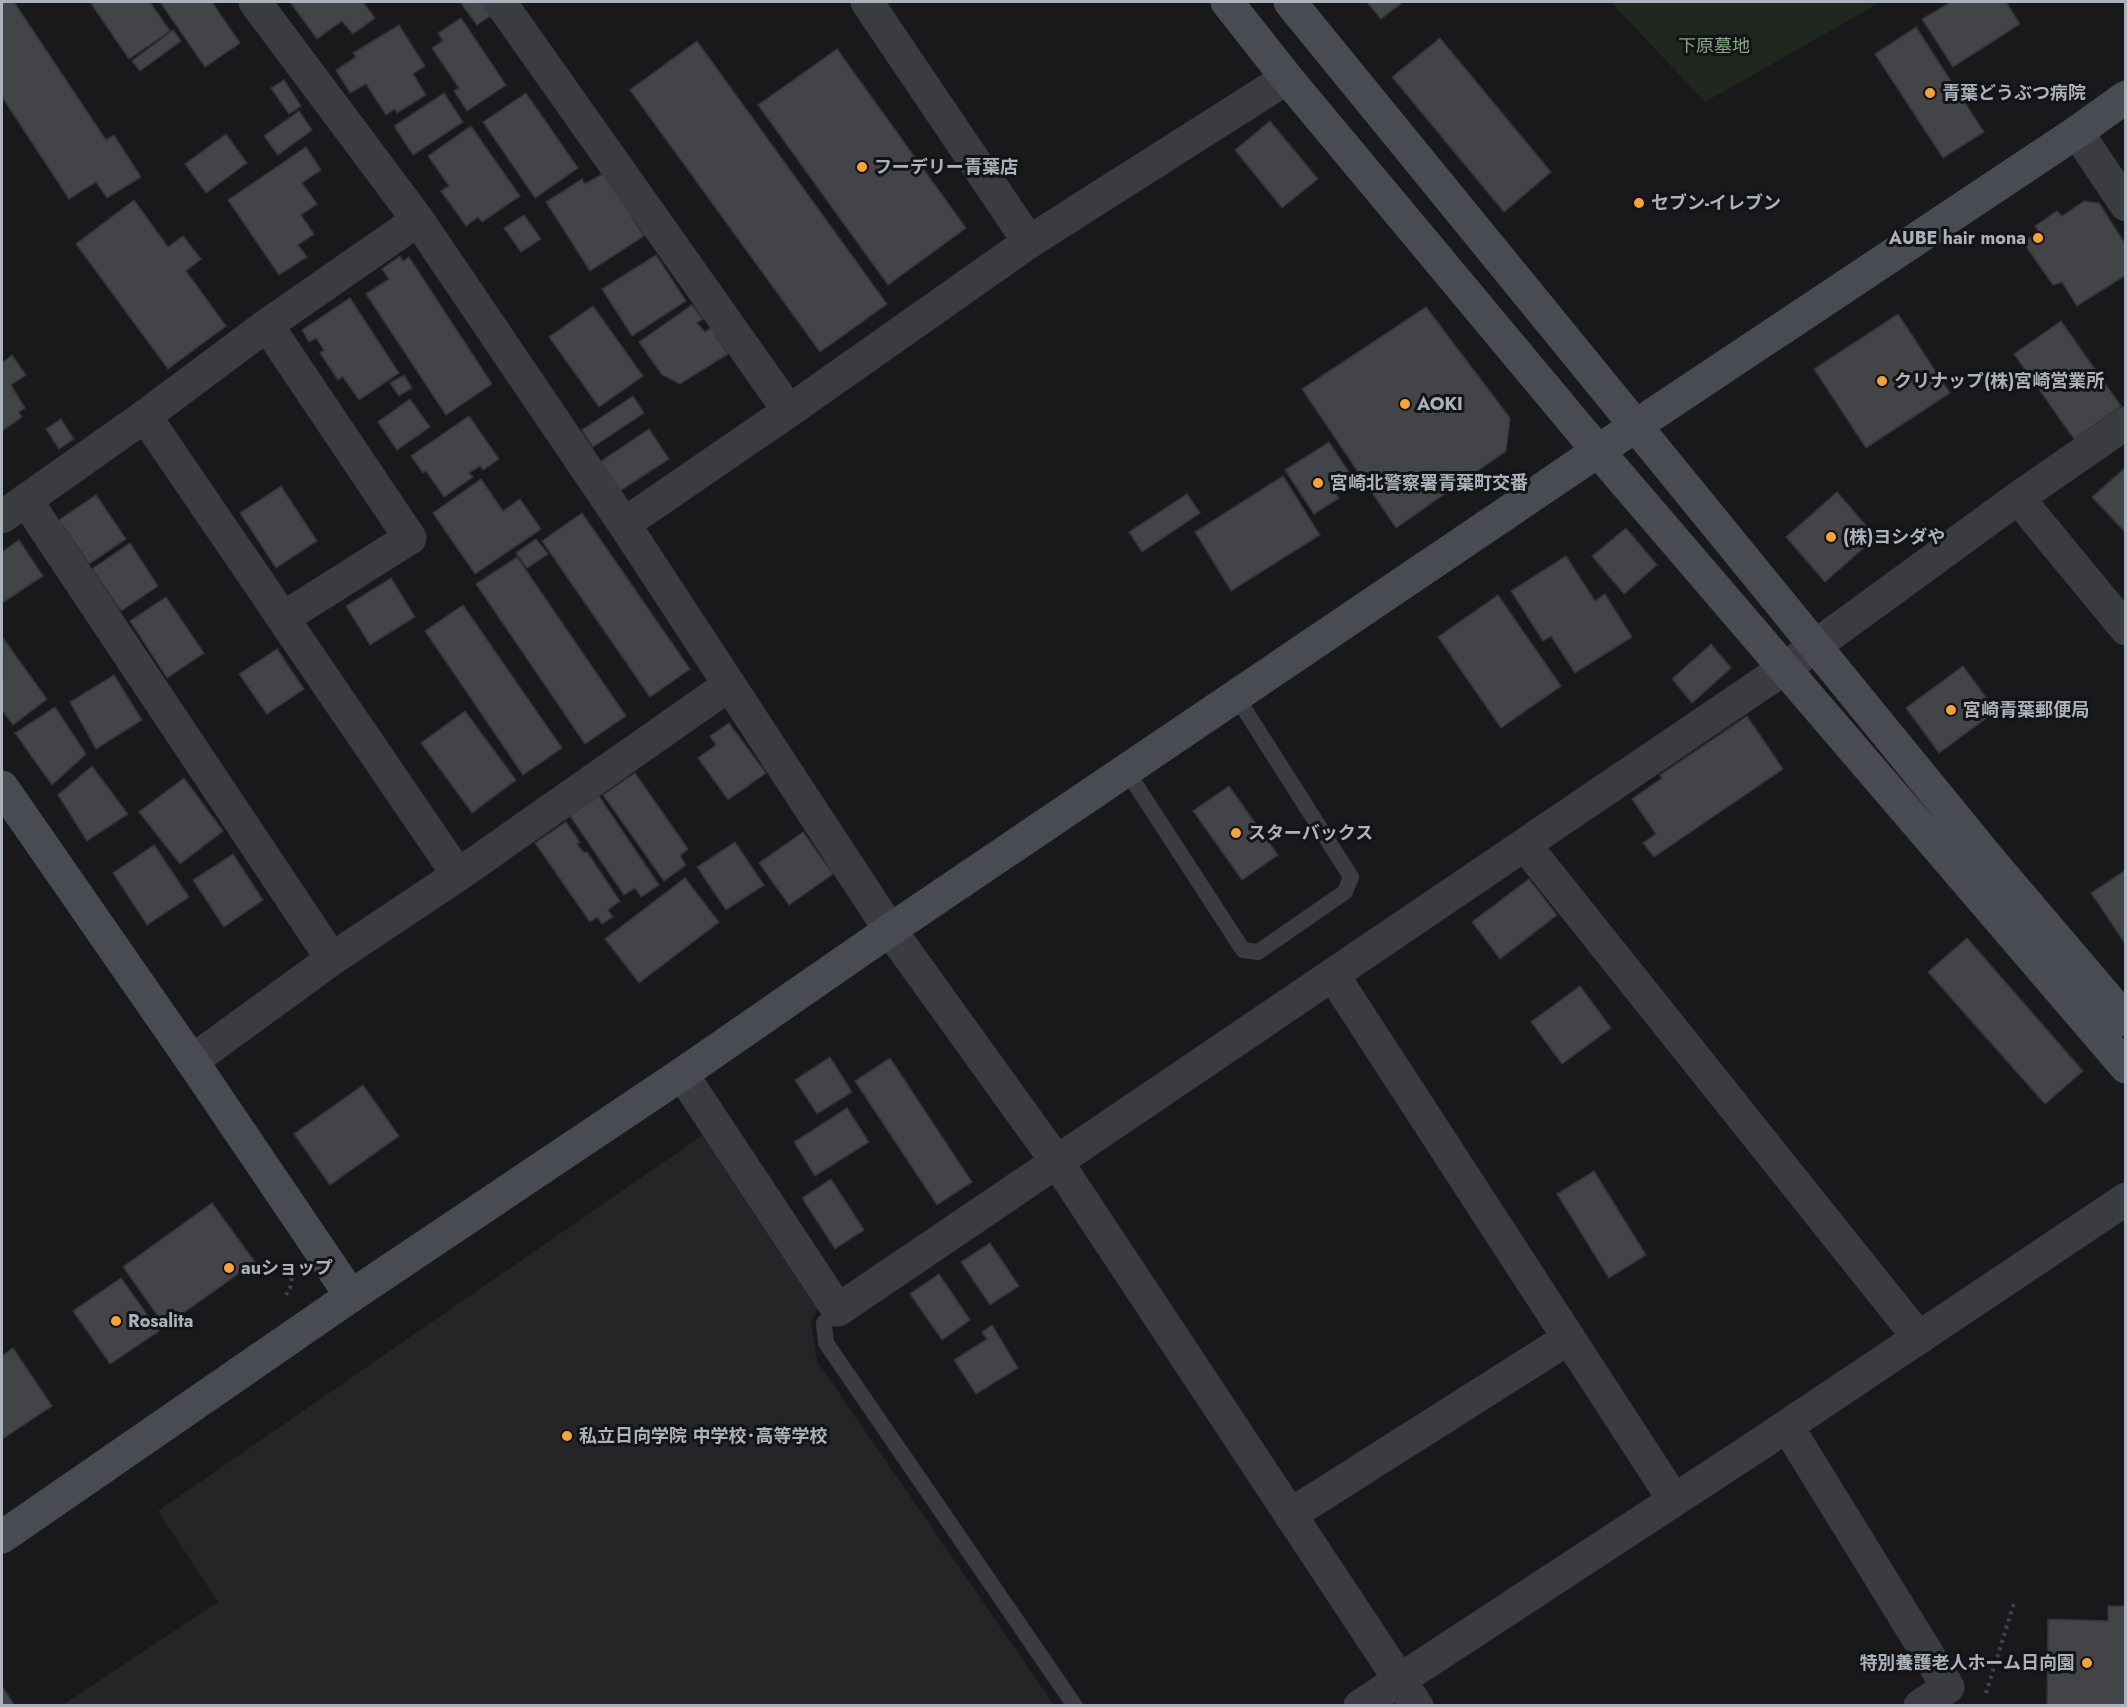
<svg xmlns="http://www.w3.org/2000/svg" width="2127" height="1707" font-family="Jost,'Noto Sans JP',sans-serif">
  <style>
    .built { fill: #252528 }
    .green { fill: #1f271f }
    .building { fill: #434448; stroke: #333337; stroke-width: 1.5 }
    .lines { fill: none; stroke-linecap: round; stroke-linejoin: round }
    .path { stroke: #404348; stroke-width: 4; stroke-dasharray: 3 4.5; stroke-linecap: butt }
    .lane { stroke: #3a3c41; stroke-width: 16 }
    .street { stroke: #3a3c41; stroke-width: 33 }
    .secondary { stroke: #484b51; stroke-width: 33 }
    .poi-dot { fill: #f7a335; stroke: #141416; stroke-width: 2 }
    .labels { text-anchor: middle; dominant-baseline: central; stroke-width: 6; stroke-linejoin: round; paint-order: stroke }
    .park-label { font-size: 18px; fill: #83a782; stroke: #141416 }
    .poi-label { font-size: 18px; font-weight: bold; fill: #abb2bb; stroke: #141416; text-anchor: start }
  </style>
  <rect width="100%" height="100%" fill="#19191b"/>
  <!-- built -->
  <path class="built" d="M706 1133 819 1307 811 1322 817 1361 1054 1705 61 1706 218 1602 158 1511Z"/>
  <!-- green -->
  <path class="green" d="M1611 2H1881L1705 102Z"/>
  <!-- building -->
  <g class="building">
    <path d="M2 2H14L106 140 114 135 141 177 107 198 96 182 69 199 2 97Z"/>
    <path d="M90 2H150L170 31 129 59Z"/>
    <path d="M160 2H212L240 43 205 67Z"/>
    <path d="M290 2H363L375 18 353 34 342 21 317 39Z"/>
    <path d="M460 2H489L496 12 477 25Z"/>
    <path d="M1367 2H1403L1381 19Z"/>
    <path d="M1951 2H2006L2020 24 1953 67 1922 19Z"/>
    <path d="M461 18 506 85 467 111 454 91 459 88 432 48 443 41 438 33Z"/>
    <path d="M399 25 425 66 413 74 426 95 397 113 395 109 386 115 366 84 350 93 336 70 356 57 353 53Z"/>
    <path d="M1916 27 1984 132 1943 158 1875 54Z"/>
    <path d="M173 30 181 41 140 71 132 61Z"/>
    <path d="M1440 38 1551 172 1504 212 1392 77Z"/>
    <path d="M697 41 887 304 820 352 630 90Z"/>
    <path d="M837 49 966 228 888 285 758 105Z"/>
    <path d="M284 80 301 106 289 114 271 88Z"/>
    <path d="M444 93 463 122 413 155 394 126Z"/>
    <path d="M526 93 578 168 535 198 483 122Z"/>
    <path d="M299 111 312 130 278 155 264 136Z"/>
    <path d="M1270 121 1318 179 1282 208 1235 150Z"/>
    <path d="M471 126 520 196 482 222 478 217 466 226 441 191 449 186 428 156Z"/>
    <path d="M226 134 247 163 206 193 185 164Z"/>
    <path d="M306 147 321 170 302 183 317 204 301 215 314 234 298 245 307 257 279 275 228 200Z"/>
    <path d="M604 173 644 236 590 271 546 202 582 179 585 184Z"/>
    <path d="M134 200 168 247 183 236 201 259 186 271 226 326 168 369 76 244Z"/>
    <path d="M2084 201 2099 203 2126 245V275L2077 306 2062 282 2053 285 2023 242 2039 232 2035 226 2057 211 2062 216Z"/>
    <path d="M524 215 541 239 521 252 504 228Z"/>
    <path d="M656 255 686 301 632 336 602 289Z"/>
    <path d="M400 256 403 261 409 257 492 384 446 415 366 294 389 279 382 269Z"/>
    <path d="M350 298 399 373 359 400 343 377 338 380 320 353 324 350 316 338 309 342 302 330Z"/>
    <path d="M692 305 703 319 697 323 705 332 711 328 728 354 680 384 662 375 639 342Z"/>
    <path d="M593 306 643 376 599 407 549 337Z"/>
    <path d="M1426 307 1510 418 1506 451 1396 528 1302 389Z"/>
    <path d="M1898 314 1950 393 1866 448 1814 369Z"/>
    <path d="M2061 321 2121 406 2074 439 2014 354Z"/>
    <path d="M12 355 26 375 11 385 25 408 19 412 22 417 2 431V363Z"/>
    <path d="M404 375 412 388 399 396 390 383Z"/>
    <path d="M633 396 644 413 593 447 582 430Z"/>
    <path d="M410 399 430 427 397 450 378 422Z"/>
    <path d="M469 416 499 459 483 470 480 466 469 473 473 477 444 497 426 471 423 473 411 456Z"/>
    <path d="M61 419 74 439 59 449 46 429Z"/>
    <path d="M649 429 669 459 620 491 600 462Z"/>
    <path d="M1329 442 1352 477 1333 489 1339 498 1314 514 1285 470Z"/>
    <path d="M2126 467V533L2092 497Z"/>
    <path d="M1283 476 1320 535 1231 591 1195 532Z"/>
    <path d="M481 479 503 511 520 499 541 529 475 574 433 513Z"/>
    <path d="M281 486 317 541 276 568 240 513Z"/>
    <path d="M1837 492 1876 537 1825 582 1786 537Z"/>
    <path d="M1187 494 1200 513 1142 552 1129 532Z"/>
    <path d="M96 495 126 539 89 564 59 520Z"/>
    <path d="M582 513 690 669 650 697 542 541Z"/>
    <path d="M1626 528 1657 565 1624 594 1592 556Z"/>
    <path d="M536 539 548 554 527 568 516 553Z"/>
    <path d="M19 540 43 576 2 603V552Z"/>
    <path d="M130 543 158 586 121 611 92 569Z"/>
    <path d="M1566 556 1595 601 1605 594 1632 637 1575 673 1551 636 1543 641 1511 591Z"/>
    <path d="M517 557 626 716 585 744 476 584Z"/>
    <path d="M391 578 415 617 370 645 346 606Z"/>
    <path d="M1498 595 1561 686 1501 728 1438 637Z"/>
    <path d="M166 597 204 653 167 678 130 621Z"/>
    <path d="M463 605 562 748 523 775 425 631Z"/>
    <path d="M3 638 47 699 13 725 2 710Z"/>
    <path d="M1711 644 1731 668 1692 703 1672 679Z"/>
    <path d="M277 649 304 689 267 714 239 674Z"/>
    <path d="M1963 666 1996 711 1939 753 1906 708Z"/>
    <path d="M114 675 142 720 96 749 70 702Z"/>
    <path d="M55 707 86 754 52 785 15 733Z"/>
    <path d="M465 711 516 780 472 813 421 743Z"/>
    <path d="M1747 716 1783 769 1654 857 1643 843 1656 834 1632 799 1662 778 1660 775Z"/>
    <path d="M729 723 766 773 728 800 698 758 716 745 710 736Z"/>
    <path d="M92 766 128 814 87 841 58 795Z"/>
    <path d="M635 773 688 849 680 856 686 865 664 881 603 795Z"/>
    <path d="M184 778 223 831 180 864 139 812Z"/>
    <path d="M1229 786 1278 855 1242 880 1193 811Z"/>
    <path d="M599 796 659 885 641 897 635 888 624 895 570 816Z"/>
    <path d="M566 822 580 842 577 844 584 853 587 852 620 901 608 910 613 917 602 924 597 917 590 922 535 843Z"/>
    <path d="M803 832 833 874 789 905 759 863Z"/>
    <path d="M735 842 764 885 726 910 697 867Z"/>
    <path d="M154 845 189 897 147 925 113 873Z"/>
    <path d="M233 854 263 900 224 927 193 880Z"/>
    <path d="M2126 870V945L2091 893Z"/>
    <path d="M685 878 719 922 639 983 605 939Z"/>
    <path d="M1529 879 1557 915 1500 959 1472 922Z"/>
    <path d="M1967 938 2083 1071 2045 1104 1928 972Z"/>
    <path d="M1580 986 1611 1028 1562 1064 1531 1022Z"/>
    <path d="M830 1057 852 1092 817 1114 795 1080Z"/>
    <path d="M890 1058 972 1182 937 1205 855 1081Z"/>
    <path d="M363 1085 399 1136 330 1185 294 1134Z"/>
    <path d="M847 1108 869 1142 815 1176 794 1142Z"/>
    <path d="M1594 1171 1646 1255 1609 1278 1557 1194Z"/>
    <path d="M831 1179 864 1230 835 1249 802 1198Z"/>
    <path d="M212 1203 255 1262 165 1326 123 1267Z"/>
    <path d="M990 1243 1019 1286 990 1305 961 1262Z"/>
    <path d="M939 1274 970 1320 942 1340 910 1294Z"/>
    <path d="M121 1278 159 1331 110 1364 73 1311Z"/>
    <path d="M992 1325 1018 1368 976 1394 954 1360 987 1339 982 1332Z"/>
    <path d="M13 1348 52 1406 4 1438 2 1434V1356Z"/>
    <path d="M2108 1606H2126V1706H2047L2048 1619 2108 1621Z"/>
    <path d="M2 1686 15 1706H2Z"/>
  </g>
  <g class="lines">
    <!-- path -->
    <g class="path">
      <path d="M286 1295 290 1288 292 1276"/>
      <path d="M1986 1693 2015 1600"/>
    </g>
    <!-- lane -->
    <g class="lane">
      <path d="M1126 770 1243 950 1258 952 1345 892 1351 877 1236 696"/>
      <path d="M838 1310 824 1323 826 1343 1075 1706"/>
    </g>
    <!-- street -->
    <g class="street">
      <path d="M255 2 418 220 624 524 890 930 1057 1162 1417 1706"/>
      <path d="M500 2 789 411"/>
      <path d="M867 2 1029 242"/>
      <path d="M2077 132 2126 205"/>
      <path d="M267 325 410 538 283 618"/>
      <path d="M145 416 458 875"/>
      <path d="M2018 498 2126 629"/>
      <path d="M26 500 332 959"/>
      <path d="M2 517 145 416 267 325 418 220"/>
      <path d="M624 524 789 411 1029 242 1287 78"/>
      <path d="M1525 845 1919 1338"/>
      <path d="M1333 975 1674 1500"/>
      <path d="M192 1061 332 959 458 875 729 685"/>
      <path d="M682 1074 838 1310 1785 668 2018 498 2126 423"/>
      <path d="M1787 1426 1948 1687 1920 1706"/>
      <path d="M1290 1515 1569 1338"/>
      <path d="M1360 1706 1763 1442 2126 1199"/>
    </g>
    <!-- secondary -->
    <g class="secondary">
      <path d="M1227 2 1287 78 1598 451 2126 1067"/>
      <path d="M1290 2 1989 859 2126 1020"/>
      <path d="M2 787 192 1061 351 1296"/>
      <path d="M2 1537 351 1296 682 1074 890 930 1598 451 2077 132 2126 97"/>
    </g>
  </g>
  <!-- markers -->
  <g class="poi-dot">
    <circle cx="1930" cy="93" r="6"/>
    <circle cx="862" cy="167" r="6"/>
    <circle cx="1639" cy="203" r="6"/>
    <circle cx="2038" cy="238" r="6"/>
    <circle cx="1882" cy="381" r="6"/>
    <circle cx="1405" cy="404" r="6"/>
    <circle cx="1318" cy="483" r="6"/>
    <circle cx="1831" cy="537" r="6"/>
    <circle cx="1951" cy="710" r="6"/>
    <circle cx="1236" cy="833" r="6"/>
    <circle cx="229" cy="1268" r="6"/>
    <circle cx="116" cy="1321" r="6"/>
    <circle cx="567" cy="1436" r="6"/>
    <circle cx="2087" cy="1663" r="6"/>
  </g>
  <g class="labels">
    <!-- park labels -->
    <g class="park-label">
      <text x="1714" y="46">下原墓地</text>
    </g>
    <!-- poi labels -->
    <g class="poi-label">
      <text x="1942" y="93">青葉どうぶつ病院</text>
      <text x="874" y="167">フーデリー青葉店</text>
      <text x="1651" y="203">セブン-イレブン</text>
      <text x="2026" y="238" text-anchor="end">AUBE hair mona</text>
      <text x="1894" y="381">クリナップ(株)宮崎営業所</text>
      <text x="1417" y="404">AOKI</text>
      <text x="1330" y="483">宮崎北警察署青葉町交番</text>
      <text x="1843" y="537">(株)ヨシダや</text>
      <text x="1963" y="710">宮崎青葉郵便局</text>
      <text x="1248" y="833">スターバックス</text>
      <text x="241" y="1268">auショップ</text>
      <text x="128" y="1321">Rosalita</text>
      <text x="579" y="1436">私立日向学院 中学校･高等学校</text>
      <text x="2075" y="1663" text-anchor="end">特別養護老人ホーム日向園</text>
    </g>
  </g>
  <!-- border -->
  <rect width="2127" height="1707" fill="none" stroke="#abb2bb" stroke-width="6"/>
</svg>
